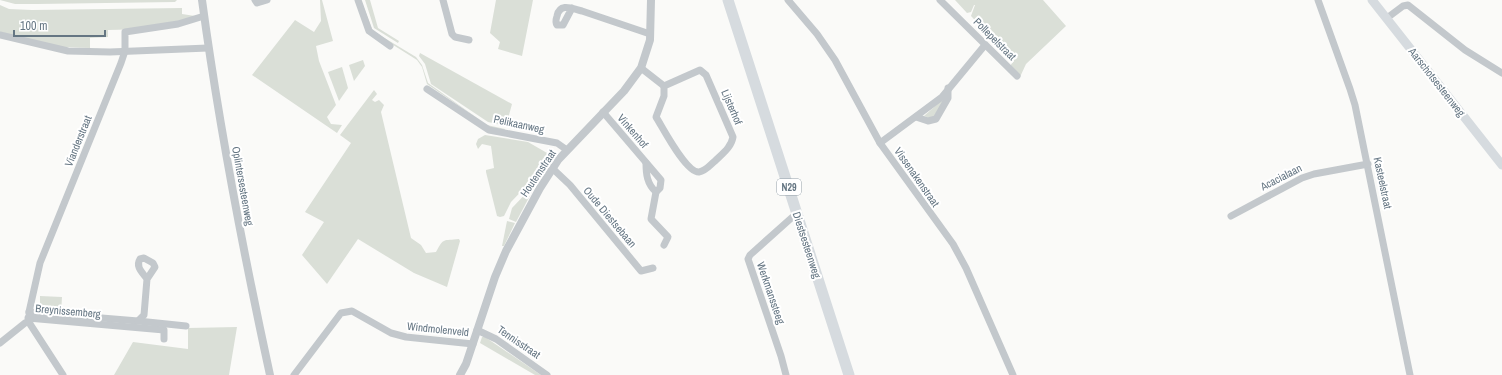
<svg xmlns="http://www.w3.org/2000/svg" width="1502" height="375" font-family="'Archivo Narrow',sans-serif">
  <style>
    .green { fill: #dadfd7 }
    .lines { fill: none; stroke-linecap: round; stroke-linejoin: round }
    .minor { stroke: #c3c8cc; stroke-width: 7 }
    .tertiary { stroke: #c3c8cc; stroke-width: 8 }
    .secondary { stroke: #d6dbdf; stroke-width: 9 }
    .primary { stroke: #d6dbdf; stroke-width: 11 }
    .labels { text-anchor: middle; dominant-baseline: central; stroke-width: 4; stroke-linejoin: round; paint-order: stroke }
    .shield { fill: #fff; stroke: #939fa8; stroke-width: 1 }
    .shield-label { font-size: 10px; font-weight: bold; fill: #657683 }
    .street-label { font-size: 11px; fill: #657683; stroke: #fff }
  </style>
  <rect width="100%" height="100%" fill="#fafaf8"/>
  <!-- green -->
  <g class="green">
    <path d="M0 0H177L175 2 37 4H15Z"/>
    <path d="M320 0H322L333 41 316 46 319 61 336 105 327 117 331 124 342 125 337 133 252 75 295 20 314 32 321 21Z"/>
    <path d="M361 0 373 31 416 57 422 65 428 83 487 125 505 129 504 131 490 127 427 84 422 67 417 60 371 31Z"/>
    <path d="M365 0H370L378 28 399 41 398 43 374 28Z"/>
    <path d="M496 0H533L522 56 498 49 500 42 490 33Z"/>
    <path d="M955 0H1043L1066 26 1026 64 1020 77 1009 67 1014 61 971 16 975 5H974L971 12 967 13Z"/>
    <path d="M0 5 9 9 32 10 182 8V14L195 16C168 26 137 30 108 30V37L90 38V48L63 47 0 32Z"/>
    <path d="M420 53 512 104 506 126 488 122 431 84 425 64 419 56Z"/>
    <path d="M363 60 365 66 354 81 349 65Z"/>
    <path d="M342 67 348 88 339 101 328 72Z"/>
    <path d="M374 90 377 94 372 100 375 102 379 100 384 105 381 112 411 238 421 245 426 253 436 252C444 237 443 241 459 239L460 241 447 287 414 273 358 239 327 284 302 255 324 222 305 212 351 143 340 135Z"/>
    <path d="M942 100 944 101 932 119 924 116Z"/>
    <path d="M485 135 528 142 554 157 511 202 504 216 500 217 497 216 486 172V170L494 168 491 146 482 144 478 149 476 144 478 139Z"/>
    <path d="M532 187 534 188 516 222 509 219 512 208Z"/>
    <path d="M507 221 515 223 504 246H502Z"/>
    <path d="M40 296 62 297 61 313 40 311Z"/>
    <path d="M237 327 229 375H114L133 342 188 349V328Z"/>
    <path d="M482 337H485L541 375H535L480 343Z"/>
  </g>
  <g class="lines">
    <!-- minor -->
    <g class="minor">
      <path d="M255 0 257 3 267 0"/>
      <path d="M358 0 369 31 390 46"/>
      <path d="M443 0 452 34 455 37 469 40"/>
      <path d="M788 0 817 34 835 60 880 143 953 244 966 268 1013 375"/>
      <path d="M940 0 1017 76"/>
      <path d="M1318 0 1350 89 1355 105 1410 375"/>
      <path d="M572 8 563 25H557C555 22 556 19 557 16 560 2 573 9 582 11L650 34"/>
      <path d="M1387 18 1403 6 1408 5 1465 50 1502 73"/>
      <path d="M0 35 68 51 110 52 208 48"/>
      <path d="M641 68 664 86"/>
      <path d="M700 70 706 75 733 137C731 148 722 154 715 161 710 165 706 171 699 172 686 173 663 128 656 117L664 96V86Z"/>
      <path d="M427 89 489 130 557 143 567 150"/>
      <path d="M603 112 661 180 660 188 656 192 651 219 668 237 664 245"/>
      <path d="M916 117 928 121 936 119 948 98V88"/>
      <path d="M880 143 942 97 985 45"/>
      <path d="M646 163C646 174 647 184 656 192"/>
      <path d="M552 168 570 185 641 271 653 268"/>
      <path d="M1231 216 1302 178 1314 174 1368 164"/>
      <path d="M29 312 138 321 144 315 147 279 155 267 153 263 144 258 140 259C135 267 143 273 147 279"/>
      <path d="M28 318 164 330V339"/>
      <path d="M138 321 186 326"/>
      <path d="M477 330 496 339 547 375"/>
      <path d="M0 343 25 323"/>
      <path d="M63 375 30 324 29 312 40 263 121 63 125 51V32L178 24 204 16"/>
      <path d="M294 375 341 313 352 311 391 333 406 337 473 344"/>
      <path d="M786 375 781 356 748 259 750 255 797 213"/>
    </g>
    <!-- tertiary -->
    <g class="tertiary">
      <path d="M202 0C219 126 243 251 270 375"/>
      <path d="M460 375 466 364 495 277 506 251 540 188 558 160 624 91 641 68 650 40 651 0"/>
    </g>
    <!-- secondary -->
    <path class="secondary" d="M1372 0 1502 165"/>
    <!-- primary -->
    <path class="primary" d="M728 0 849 375"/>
  </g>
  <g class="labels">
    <!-- shield labels -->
    <rect class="shield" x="777" y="179" width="24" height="16" rx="3"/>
    <g class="shield-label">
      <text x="789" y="187">N29</text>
    </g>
    <!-- street labels -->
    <g class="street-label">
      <text transform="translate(995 39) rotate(45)">Pollepelstraat</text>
      <text transform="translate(1437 82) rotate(52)">Aarschotsesteenweg</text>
      <text transform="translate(732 107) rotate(67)">Lijsterhof</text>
      <text transform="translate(519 124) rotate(12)">Pelikaanweg</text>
      <text transform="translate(633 131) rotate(49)">Vinkenhof</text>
      <text transform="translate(78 141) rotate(-68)">Vianderstraat</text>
      <text transform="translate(538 173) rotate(-56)">Houtemstraat</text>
      <text transform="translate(917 177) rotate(55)">Vissenakenstraat</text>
      <text transform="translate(1281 177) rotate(-27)">Acacialaan</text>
      <text transform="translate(1383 183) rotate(78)">Kasteelstraat</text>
      <text transform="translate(243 186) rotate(80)">Oplintersesteenweg</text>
      <text transform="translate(610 217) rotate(50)">Oude Diestsebaan</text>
      <text transform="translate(807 245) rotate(72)">Diestsesteenweg</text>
      <text transform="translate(771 293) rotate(71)">Werkmanssteeg</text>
      <text transform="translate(68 311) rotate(5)">Breynissemberg</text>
      <text transform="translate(438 329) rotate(6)">Windmolenveld</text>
      <text transform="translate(519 342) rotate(34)">Tennisstraat</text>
    </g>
  </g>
  <!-- scale -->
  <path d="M14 30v6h91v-6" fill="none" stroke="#657683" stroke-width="2"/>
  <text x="20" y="30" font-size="12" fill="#657683" stroke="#ffffff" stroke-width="3" paint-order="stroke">100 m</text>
</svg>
